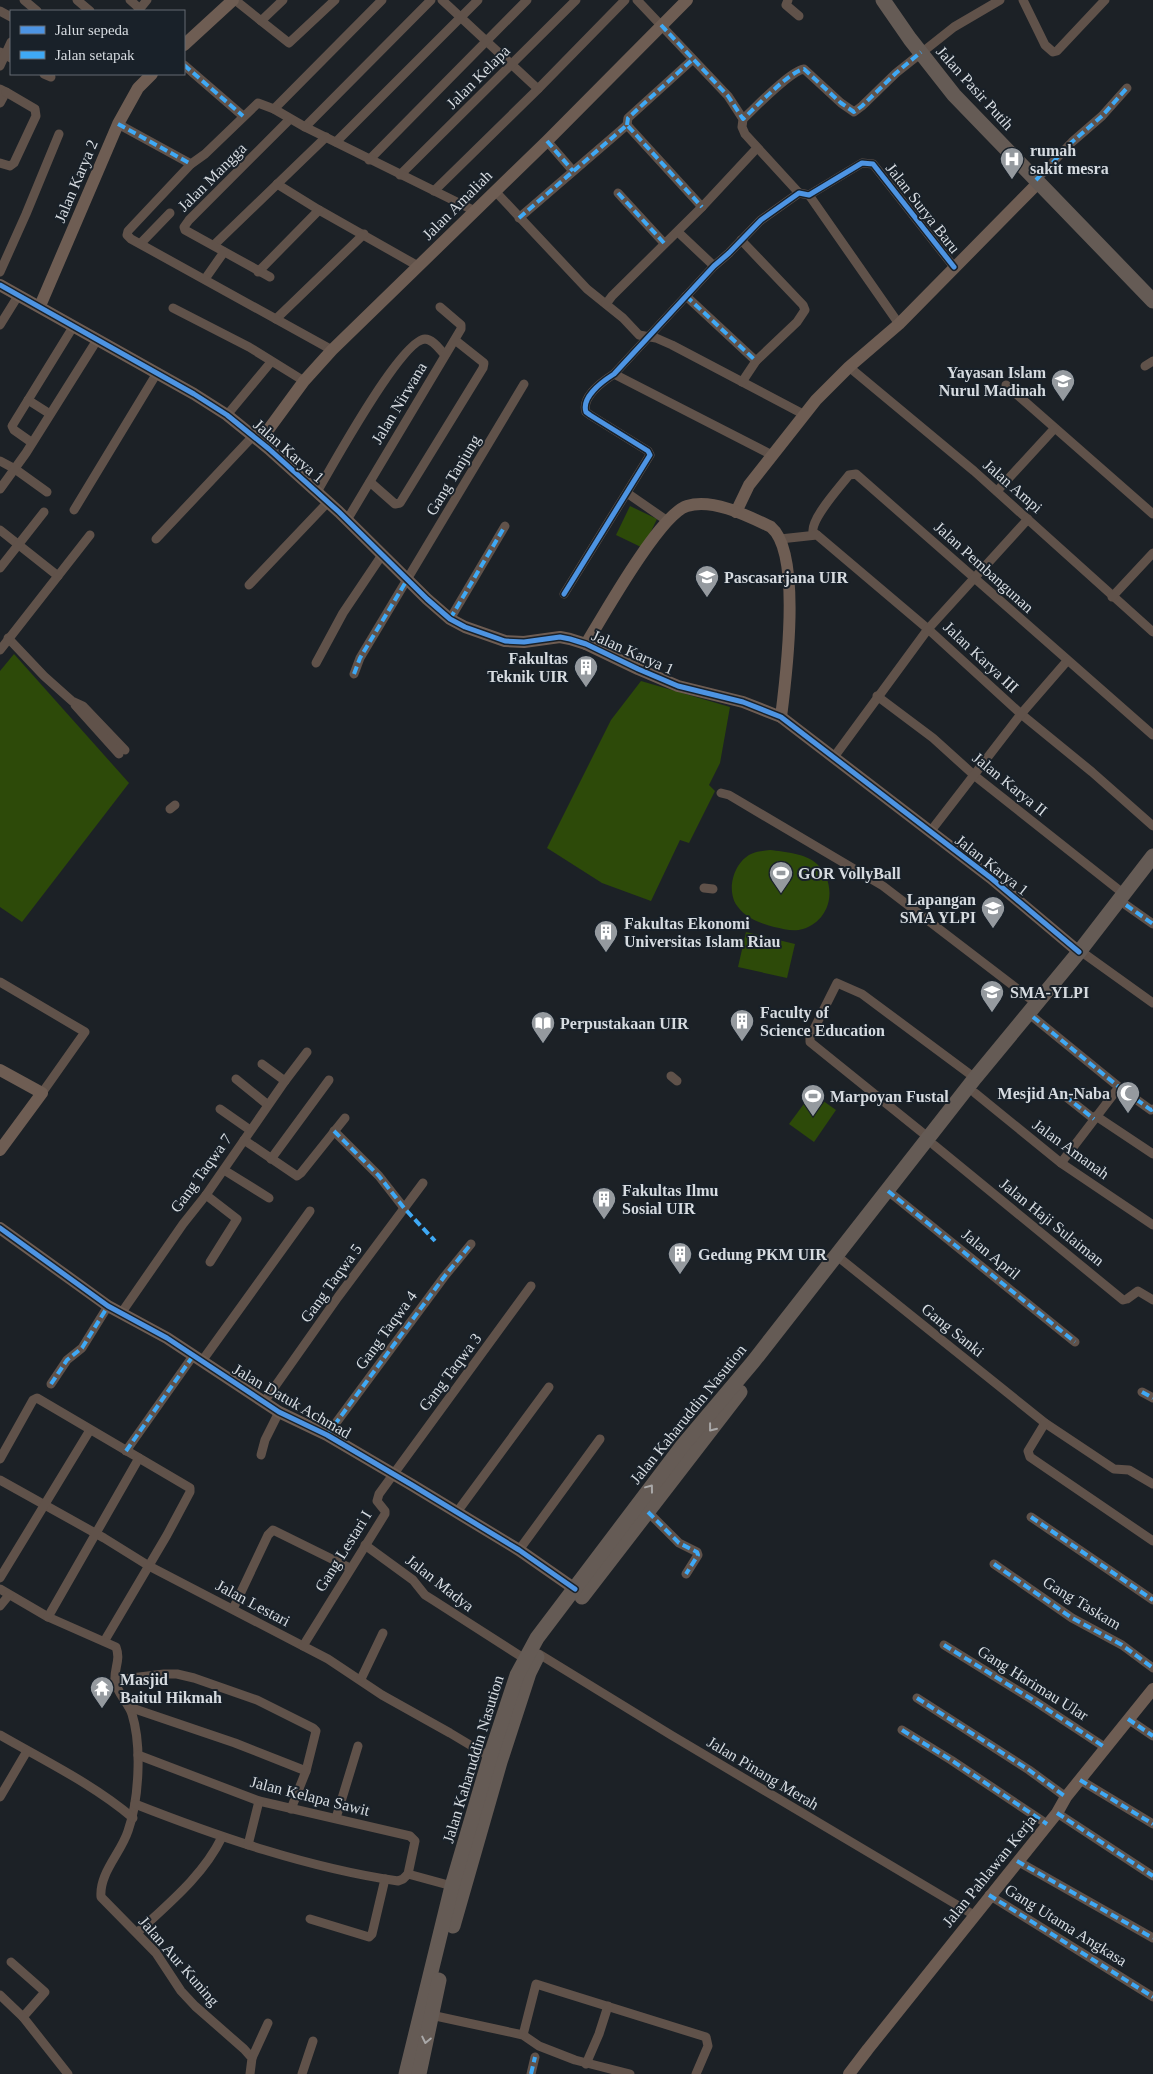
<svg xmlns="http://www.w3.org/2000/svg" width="1153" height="2074" font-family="'Times New Roman',serif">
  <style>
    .green { fill: #2d4a09 }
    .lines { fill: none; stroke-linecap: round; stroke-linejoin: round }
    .street { stroke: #60524a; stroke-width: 9 }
    .secondary { stroke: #6e5d53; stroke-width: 12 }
    .highway { stroke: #655b55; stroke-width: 15 }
    .quiet { stroke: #3fa9f5; stroke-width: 4; stroke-dasharray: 8 4; stroke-linecap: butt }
    .cycleway-casing { stroke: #192129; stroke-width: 8 }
    .cycleway { stroke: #4d94e3; stroke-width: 5 }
    .oneway { stroke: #a9a8a8 }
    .labels { text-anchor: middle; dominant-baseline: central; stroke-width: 4; stroke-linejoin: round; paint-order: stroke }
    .street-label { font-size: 16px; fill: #d6dbe0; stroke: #192129 }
    .poi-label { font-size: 16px; font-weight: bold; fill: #d6dbe0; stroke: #192129; text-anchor: start }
  </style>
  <rect width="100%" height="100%" fill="#1c2126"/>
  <!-- green -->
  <g class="green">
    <path d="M630 506 657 519 643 548 616 535Z"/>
    <path d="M14 654 129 783 22 922 0 907V671Z"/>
    <path d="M641 681 730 707 720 763 709 785 715 791 689 843 680 840 651 901 602 883 547 848 611 720Z"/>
    <path d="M770 850C785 852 805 853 817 864 838 884 832 920 803 929 793 932 784 929 774 927 760 923 746 918 738 907 725 891 734 862 751 854 757 851 763 851 770 850Z"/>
    <path d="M746 932 795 944 787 978 738 967Z"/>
    <path d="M812 1093 836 1110 814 1142 789 1124Z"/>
  </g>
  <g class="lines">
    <!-- street -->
    <g class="street">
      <path d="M24 0 37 11"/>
      <path d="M77 0 90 11"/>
      <path d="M130 0 139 8"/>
      <path d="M235 0 289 43 335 0"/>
      <path d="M442 0 538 89"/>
      <path d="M637 0 728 96 743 119 742 127 745 134 799 193"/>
      <path d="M788 0 786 5 799 16"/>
      <path d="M1023 0 1045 45 1053 52 1057 51 1105 0"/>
      <path d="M0 11 11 17"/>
      <path d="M138 11 147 0"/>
      <path d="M261 21 283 0"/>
      <path d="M0 52 11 58"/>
      <path d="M184 65 243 116"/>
      <path d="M0 66 11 42"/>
      <path d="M44 74 51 77"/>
      <path d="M0 89 6 92 0 103"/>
      <path d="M274 109 382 0"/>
      <path d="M743 119C755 108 790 71 804 69L841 103 854 112 862 106 896 73 954 27 1000 0"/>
      <path d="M118 124 191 164"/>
      <path d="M627 125 628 118 692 60"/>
      <path d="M305 127 431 0"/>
      <path d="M547 141 573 171"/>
      <path d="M336 142 478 0"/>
      <path d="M369 160 527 0"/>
      <path d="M0 163 10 166 14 163 36 116 35 109 6 92"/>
      <path d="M400 175 576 0"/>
      <path d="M1036 180 1072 142 1102 116 1127 88"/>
      <path d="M277 184 319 210 418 266"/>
      <path d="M434 191 538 89 625 0"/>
      <path d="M495 191 587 289 623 318 639 335 656 338 672 345 803 414"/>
      <path d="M618 193 664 243"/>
      <path d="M809 195 899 324"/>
      <path d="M519 218 627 125 702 207"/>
      <path d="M678 232 714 266"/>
      <path d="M741 240 803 305 805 310 797 322 756 361 742 382"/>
      <path d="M141 243 170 213"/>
      <path d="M214 245 326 137"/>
      <path d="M0 272 26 214 59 134"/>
      <path d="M258 272 319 210"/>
      <path d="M270 277 185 230 184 227 189 220 290 119"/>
      <path d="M205 279 224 252"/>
      <path d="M686 296 756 361"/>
      <path d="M606 304 612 296 702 207 757 148"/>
      <path d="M173 308 249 347 304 381"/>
      <path d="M276 319 364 234"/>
      <path d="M0 325 18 296"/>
      <path d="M332 350 131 239 127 235 128 231 191 164 205 154 258 103 274 109 305 127 475 211"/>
      <path d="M1145 366 1153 361"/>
      <path d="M849 367 974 471 1153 632"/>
      <path d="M614 374 772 455"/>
      <path d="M1006 385 1153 514"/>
      <path d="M28 400 50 414"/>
      <path d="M227 415 271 362"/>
      <path d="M31 442 14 430 12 426 73 327"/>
      <path d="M0 461 15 469 47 492"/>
      <path d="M370 482 395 504 400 503 483 368 484 363 455 340"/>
      <path d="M0 489 26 453 97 340"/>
      <path d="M997 491 1054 429"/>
      <path d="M317 492C331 468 401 340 425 339 433 339 440 350 445 355"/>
      <path d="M627 493 666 520"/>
      <path d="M74 510 157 373"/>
      <path d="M347 520 461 329V325L440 307"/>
      <path d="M0 530 58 576"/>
      <path d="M817 535 813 532C811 518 840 487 849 475L856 474 1153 735"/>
      <path d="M156 539 253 436"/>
      <path d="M780 539 817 535 928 629 1021 714 1092 772 1153 826"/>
      <path d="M0 568 44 512"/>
      <path d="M249 585 328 502"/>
      <path d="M564 594 650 455 648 451 590 415 586 412C581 397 603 381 614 374L714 266 729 253 761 220 799 193 809 195 862 163 873 164 954 267"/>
      <path d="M1112 597 1153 553"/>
      <path d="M450 619 505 526"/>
      <path d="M8 638 44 676 72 701 83 706 125 750"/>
      <path d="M0 650 90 535"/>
      <path d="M316 663 343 613 382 555"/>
      <path d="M354 674 360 658 524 384"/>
      <path d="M877 696 933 738 975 776 1124 894"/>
      <path d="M75 705 119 754"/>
      <path d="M834 757 928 629 1028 519"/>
      <path d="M721 793 729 795 883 886 1037 1004"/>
      <path d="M170 809 175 805"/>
      <path d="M930 832 1021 714 1067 661"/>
      <path d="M704 888 713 889"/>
      <path d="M1126 905 1153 924"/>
      <path d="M1086 955 1153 1003"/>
      <path d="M0 982 85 1032 42 1093"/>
      <path d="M1033 1017 1119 1087 1151 1110 1153 1109"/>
      <path d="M262 1064 285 1081"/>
      <path d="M671 1076 677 1081"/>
      <path d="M236 1079 268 1105"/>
      <path d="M975 1093 1061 1163 1153 1225"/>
      <path d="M1065 1096 1094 1119"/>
      <path d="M220 1109 250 1130"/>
      <path d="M1096 1116 1153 1154"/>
      <path d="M334 1131 379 1176 404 1208"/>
      <path d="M929 1138 810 1042V1037L837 983 862 994 975 1078"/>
      <path d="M244 1140 297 1176 301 1173 345 1118"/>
      <path d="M934 1145 1123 1300 1127 1299 1138 1291 1153 1300"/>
      <path d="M271 1159 329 1080"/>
      <path d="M1061 1163 1116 1091"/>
      <path d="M224 1170 269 1198"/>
      <path d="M888 1191 1075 1342"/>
      <path d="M206 1195 237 1219 210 1262"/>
      <path d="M842 1260 1045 1423 1114 1469 1129 1470 1153 1484"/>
      <path d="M122 1312 183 1224 206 1195 285 1081 307 1052"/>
      <path d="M202 1361 310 1211"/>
      <path d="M51 1384 67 1360 82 1348 108 1306"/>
      <path d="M1142 1392 1153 1398"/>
      <path d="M264 1402 338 1297 423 1183"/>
      <path d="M1045 1423 1028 1451 1030 1457 1153 1541"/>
      <path d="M327 1435 444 1277 471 1244"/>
      <path d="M126 1451 193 1356"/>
      <path d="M261 1455 265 1440 279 1412"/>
      <path d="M0 1459 33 1400 37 1398 190 1488V1492L167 1535 105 1640"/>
      <path d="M0 1480 104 1538 149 1566 328 1659 382 1695 450 1733 490 1757"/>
      <path d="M457 1512 549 1387"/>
      <path d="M648 1512 679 1543 697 1552 698 1555 686 1574"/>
      <path d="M1031 1517 1153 1600"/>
      <path d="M365 1545 413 1580 425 1595 433 1600 525 1659"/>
      <path d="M519 1550 600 1439"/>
      <path d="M994 1564 1072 1618 1122 1645 1153 1668"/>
      <path d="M0 1578 90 1430"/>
      <path d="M0 1589 48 1617 116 1647C121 1660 114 1668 115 1680 117 1694 128 1702 132 1714 142 1746 139 1800 128 1831 121 1853 99 1873 101 1897L156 1953 181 1991 195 2006 244 2049 252 2058 250 2074"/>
      <path d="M0 1606 9 1595"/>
      <path d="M233 1609 268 1535 273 1530 350 1568"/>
      <path d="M48 1617 139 1458"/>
      <path d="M944 1645 1033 1700 1106 1748"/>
      <path d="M303 1646 385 1514V1511L377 1501 379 1494 531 1286"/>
      <path d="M539 1654 671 1735 974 1915"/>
      <path d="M361 1679 383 1633"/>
      <path d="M115 1680 164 1674H177L194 1678 257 1700 313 1728 316 1731 306 1771 291 1809"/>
      <path d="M917 1698 1029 1770 1066 1797"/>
      <path d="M129 1707 235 1743 306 1771"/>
      <path d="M1128 1719 1153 1736"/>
      <path d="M902 1730 951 1760 1047 1824"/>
      <path d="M0 1735C45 1761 93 1784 133 1818"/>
      <path d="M138 1755 259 1801 410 1836 415 1841 408 1874"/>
      <path d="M1080 1780 1153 1824"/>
      <path d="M0 1797 27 1751"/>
      <path d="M135 1804C219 1837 309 1868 398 1881L403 1879 408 1874 452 1886"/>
      <path d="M1057 1813 1153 1876"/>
      <path d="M336 1818 358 1746"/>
      <path d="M248 1845 259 1801"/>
      <path d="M1017 1861 1153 1938"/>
      <path d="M989 1895 1153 1997"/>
      <path d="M310 1919 369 1937 372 1934 385 1879"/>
      <path d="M137 1933C168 1904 203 1876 222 1837"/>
      <path d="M11 1962 45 1992 23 2017"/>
      <path d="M0 1995 23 2017 68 2074"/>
      <path d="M431 2015 523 2035 539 2046 575 2060 630 2074"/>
      <path d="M523 2035 536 1984 706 2037 708 2046 696 2074"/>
      <path d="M252 2058 268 2023"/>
      <path d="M586 2064 599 2034 608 2006"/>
      <path d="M302 2074 313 2041"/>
      <path d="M531 2074 535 2057"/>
    </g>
    <!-- secondary -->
    <g class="secondary">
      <path d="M184 45 233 0"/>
      <path d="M0 285 194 394 227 415 269 449 339 512 427 599 450 619 465 627 505 641 524 642 560 637 570 639 586 644 638 669 678 686 743 702 781 717 991 878 1079 952"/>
      <path d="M40 306 118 124 138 88 152 74"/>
      <path d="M260 441 304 381 332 350 547 141 687 0"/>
      <path d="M736 512 749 485 816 400 849 367 899 324 1039 182"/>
      <path d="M586 644C603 616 660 514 687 506 713 498 748 516 771 527 802 553 786 678 781 717"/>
      <path d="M0 1070 42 1093 0 1150"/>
      <path d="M0 1228 108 1306 167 1338 279 1412 327 1435 412 1485 519 1550 575 1589"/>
      <path d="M849 2074 868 2049 1057 1813 1066 1797 1153 1689"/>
    </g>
    <!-- highway -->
    <g class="highway">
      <path d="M883 0 910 39 954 95 1153 301"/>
      <path d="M582 1597 740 1392"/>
      <path d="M453 1926 500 1762 529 1673 537 1657"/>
      <path d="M406 2074 452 1886 490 1757 517 1675 537 1638 683 1445 753 1362 975 1078 1079 952 1153 856"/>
      <path d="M419 2074 439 1980"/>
    </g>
    <!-- quiet -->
    <g class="quiet">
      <path d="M661 25 728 96 743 119C755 108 790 71 804 69L841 103 854 112 862 106 896 73 921 52"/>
      <path d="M184 65 243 116"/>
      <path d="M118 124 191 164"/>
      <path d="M627 125 628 118 692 60"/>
      <path d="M547 141 573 171"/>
      <path d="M1036 180 1072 142 1102 116 1127 88"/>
      <path d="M618 193 664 243"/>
      <path d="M519 218 627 125 702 207"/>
      <path d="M686 296 756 361"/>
      <path d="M450 619 505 526"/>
      <path d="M354 674 360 658 407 580"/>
      <path d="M1126 905 1153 924"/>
      <path d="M1033 1017 1119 1087 1151 1110 1153 1109"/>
      <path d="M1065 1096 1094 1119"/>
      <path d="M334 1131 379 1176 404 1208 435 1241"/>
      <path d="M888 1191 1075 1342"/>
      <path d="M51 1384 67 1360 82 1348 108 1306"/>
      <path d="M1142 1392 1153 1398"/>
      <path d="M327 1435 444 1277 471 1244"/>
      <path d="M126 1451 193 1356"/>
      <path d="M648 1512 679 1543 697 1552 698 1555 686 1574"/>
      <path d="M1031 1517 1153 1600"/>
      <path d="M994 1564 1072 1618 1122 1645 1153 1668"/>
      <path d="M944 1645 1033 1700 1106 1748"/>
      <path d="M917 1698 1029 1770 1066 1797"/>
      <path d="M1128 1719 1153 1736"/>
      <path d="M902 1730 951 1760 1047 1824"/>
      <path d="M1080 1780 1153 1824"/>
      <path d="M1057 1813 1153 1876"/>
      <path d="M1017 1861 1153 1938"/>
      <path d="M989 1895 1153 1997"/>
      <path d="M531 2074 535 2057"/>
    </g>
    <!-- cycleway casing -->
    <g class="cycleway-casing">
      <g id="cycleway">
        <path d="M0 285 194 394 227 415 269 449 339 512 427 599 450 619 465 627 505 641 524 642 560 637 570 639 586 644 638 669 678 686 743 702 781 717 991 878 1079 952"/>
        <path d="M564 594 650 455 648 451 590 415 586 412C581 397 603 381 614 374L714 266 729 253 761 220 799 193 809 195 862 163 873 164 954 267"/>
        <path d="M0 1228 108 1306 167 1338 279 1412 327 1435 412 1485 519 1550 575 1589"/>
      </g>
    </g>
    <!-- cycleway -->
    <use href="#cycleway" class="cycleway"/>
  </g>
  <!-- one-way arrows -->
  <defs><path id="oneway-chevron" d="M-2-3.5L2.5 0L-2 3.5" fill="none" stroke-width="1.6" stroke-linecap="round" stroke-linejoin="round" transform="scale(1.25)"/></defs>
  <g class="oneway">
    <use href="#oneway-chevron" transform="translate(712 1428) rotate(128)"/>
    <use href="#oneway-chevron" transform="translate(650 1488) rotate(-53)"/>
    <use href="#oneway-chevron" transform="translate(426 2040) rotate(102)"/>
  </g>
  <!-- icons -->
  <defs>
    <g id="hospital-pin" transform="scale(1.25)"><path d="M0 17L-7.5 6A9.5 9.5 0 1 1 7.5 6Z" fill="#959a9f" stroke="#192129"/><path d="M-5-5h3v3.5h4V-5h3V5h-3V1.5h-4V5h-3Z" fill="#fff"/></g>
    <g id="school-pin" transform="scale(1.25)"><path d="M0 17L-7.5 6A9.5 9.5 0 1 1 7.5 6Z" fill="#959a9f" stroke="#192129"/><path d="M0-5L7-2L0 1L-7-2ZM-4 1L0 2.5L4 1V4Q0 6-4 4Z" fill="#fff"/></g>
    <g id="university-pin" transform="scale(1.25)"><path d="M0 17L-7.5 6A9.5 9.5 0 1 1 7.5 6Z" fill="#959a9f" stroke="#192129"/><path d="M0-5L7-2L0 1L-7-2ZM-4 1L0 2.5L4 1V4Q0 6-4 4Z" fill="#fff"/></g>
    <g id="building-pin" transform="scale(1.25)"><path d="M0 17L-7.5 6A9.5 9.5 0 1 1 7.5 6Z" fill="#959a9f" stroke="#192129"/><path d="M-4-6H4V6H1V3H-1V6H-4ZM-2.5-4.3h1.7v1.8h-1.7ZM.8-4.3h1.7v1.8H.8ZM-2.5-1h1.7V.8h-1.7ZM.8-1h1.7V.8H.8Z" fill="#fff"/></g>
    <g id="stadium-pin" transform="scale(1.25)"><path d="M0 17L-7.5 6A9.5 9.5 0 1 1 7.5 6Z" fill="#959a9f" stroke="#192129"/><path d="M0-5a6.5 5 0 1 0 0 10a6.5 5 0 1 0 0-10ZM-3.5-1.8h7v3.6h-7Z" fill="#fff"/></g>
    <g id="library-pin" transform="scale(1.25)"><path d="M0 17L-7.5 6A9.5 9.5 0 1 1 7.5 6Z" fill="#959a9f" stroke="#192129"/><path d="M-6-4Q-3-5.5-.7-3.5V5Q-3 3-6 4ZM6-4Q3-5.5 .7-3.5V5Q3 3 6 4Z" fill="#fff"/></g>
    <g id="mosque-pin" transform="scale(1.25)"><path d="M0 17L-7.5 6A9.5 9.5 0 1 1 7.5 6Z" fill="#959a9f" stroke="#192129"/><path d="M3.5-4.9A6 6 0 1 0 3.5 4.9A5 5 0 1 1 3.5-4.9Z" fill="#fff"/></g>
    <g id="temple-pin" transform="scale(1.25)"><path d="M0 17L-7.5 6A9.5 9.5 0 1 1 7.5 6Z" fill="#959a9f" stroke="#192129"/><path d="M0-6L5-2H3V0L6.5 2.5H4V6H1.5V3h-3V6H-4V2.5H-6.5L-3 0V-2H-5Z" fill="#fff"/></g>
  </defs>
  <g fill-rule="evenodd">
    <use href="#hospital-pin" x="1012" y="159"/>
    <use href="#school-pin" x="1063" y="381"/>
    <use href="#university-pin" x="707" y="577"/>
    <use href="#building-pin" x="586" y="667"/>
    <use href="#stadium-pin" x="781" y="873"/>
    <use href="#school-pin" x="993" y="908"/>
    <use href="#building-pin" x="606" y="932"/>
    <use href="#school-pin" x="992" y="992"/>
    <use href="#building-pin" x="742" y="1021"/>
    <use href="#library-pin" x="543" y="1023"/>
    <use href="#mosque-pin" x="1128" y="1093"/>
    <use href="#stadium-pin" x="813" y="1096"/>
    <use href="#building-pin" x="604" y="1199"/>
    <use href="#building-pin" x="680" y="1254"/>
    <use href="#temple-pin" x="102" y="1688"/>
  </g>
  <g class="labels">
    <!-- street labels -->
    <g class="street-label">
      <text transform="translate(478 77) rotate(-45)">Jalan Kelapa</text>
      <text transform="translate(975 88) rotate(48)">Jalan Pasir Putih</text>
      <text transform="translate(212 177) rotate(-45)">Jalan Mangga</text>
      <text transform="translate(76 181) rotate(-67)">Jalan Karya 2</text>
      <text transform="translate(457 205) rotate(-45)">Jalan Amaliah</text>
      <text transform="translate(923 208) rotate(52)">Jalan Surya Baru</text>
      <text transform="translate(399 403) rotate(-59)">Jalan Nirwana</text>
      <text transform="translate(289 451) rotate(41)">Jalan Karya 1</text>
      <text transform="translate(453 475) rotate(-59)">Gang Tanjung</text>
      <text transform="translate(1013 486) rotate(41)">Jalan Ampi</text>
      <text transform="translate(984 567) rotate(42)">Jalan Pembangunan</text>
      <text transform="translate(633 652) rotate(24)">Jalan Karya 1</text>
      <text transform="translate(981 657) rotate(43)">Jalan Karya III</text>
      <text transform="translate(1010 784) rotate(39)">Jalan Karya II</text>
      <text transform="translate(992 865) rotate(38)">Jalan Karya 1</text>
      <text transform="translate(1071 1149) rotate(36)">Jalan Amanah</text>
      <text transform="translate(201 1173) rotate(-54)">Gang Taqwa 7</text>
      <text transform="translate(1052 1222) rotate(39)">Jalan Haji Sulaiman</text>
      <text transform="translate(991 1254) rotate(39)">Jalan April</text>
      <text transform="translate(331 1283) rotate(-54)">Gang Taqwa 5</text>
      <text transform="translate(386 1330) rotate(-54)">Gang Taqwa 4</text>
      <text transform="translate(953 1330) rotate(39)">Gang Sanki</text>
      <text transform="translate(450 1372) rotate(-53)">Gang Taqwa 3</text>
      <text transform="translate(292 1401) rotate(30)">Jalan Datuk Achmad</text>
      <text transform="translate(688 1414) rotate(-51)">Jalan Kaharuddin Nasution</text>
      <text transform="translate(343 1551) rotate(-58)">Gang Lestari I</text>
      <text transform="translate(440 1583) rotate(38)">Jalan Madya</text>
      <text transform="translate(253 1603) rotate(28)">Jalan Lestari</text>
      <text transform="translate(1082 1603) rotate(31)">Gang Taskam</text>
      <text transform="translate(1033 1683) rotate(32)">Gang Harimau Ular</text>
      <text transform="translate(473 1759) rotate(-73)">Jalan Kaharuddin Nasution</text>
      <text transform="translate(763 1773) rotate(31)">Jalan Pinang Merah</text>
      <text transform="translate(310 1796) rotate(14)">Jalan Kelapa Sawit</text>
      <text transform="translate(989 1871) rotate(-51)">Jalan Pahlawan Kerja</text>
      <text transform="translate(1066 1925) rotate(32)">Gang Utama Angkasa</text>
      <text transform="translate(179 1961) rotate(49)">Jalan Aur Kuning</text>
    </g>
    <!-- poi labels -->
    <g class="poi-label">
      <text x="1030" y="150">rumah<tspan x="1030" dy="18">sakit mesra</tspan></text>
      <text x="1046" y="372" text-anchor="end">Yayasan Islam<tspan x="1046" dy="18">Nurul Madinah</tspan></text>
      <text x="724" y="577">Pascasarjana UIR</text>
      <text x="568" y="658" text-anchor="end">Fakultas<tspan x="568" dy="18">Teknik UIR</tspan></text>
      <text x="798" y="873">GOR VollyBall</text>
      <text x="976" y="899" text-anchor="end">Lapangan<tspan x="976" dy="18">SMA YLPI</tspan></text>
      <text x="624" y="923">Fakultas Ekonomi<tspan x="624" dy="18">Universitas Islam Riau</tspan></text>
      <text x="1010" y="992">SMA-YLPI</text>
      <text x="760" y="1012">Faculty of<tspan x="760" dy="18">Science Education</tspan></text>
      <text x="560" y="1023">Perpustakaan UIR</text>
      <text x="1110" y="1093" text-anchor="end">Mesjid An-Naba</text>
      <text x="830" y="1096">Marpoyan Fustal</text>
      <text x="622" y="1190">Fakultas Ilmu<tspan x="622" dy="18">Sosial UIR</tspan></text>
      <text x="698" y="1254">Gedung PKM UIR</text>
      <text x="120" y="1679">Masjid<tspan x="120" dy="18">Baitul Hikmah</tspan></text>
    </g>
  </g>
  <!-- legend -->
  <rect x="10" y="10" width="175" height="65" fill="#192129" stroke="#656b72"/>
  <rect x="20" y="26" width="25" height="8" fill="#4d94e3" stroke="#656b72"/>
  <text x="55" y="35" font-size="15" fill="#d6dbe0">Jalur sepeda</text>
  <rect x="20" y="51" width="25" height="8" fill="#3fa9f5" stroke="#656b72"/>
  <text x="55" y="60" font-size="15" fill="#d6dbe0">Jalan setapak</text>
</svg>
